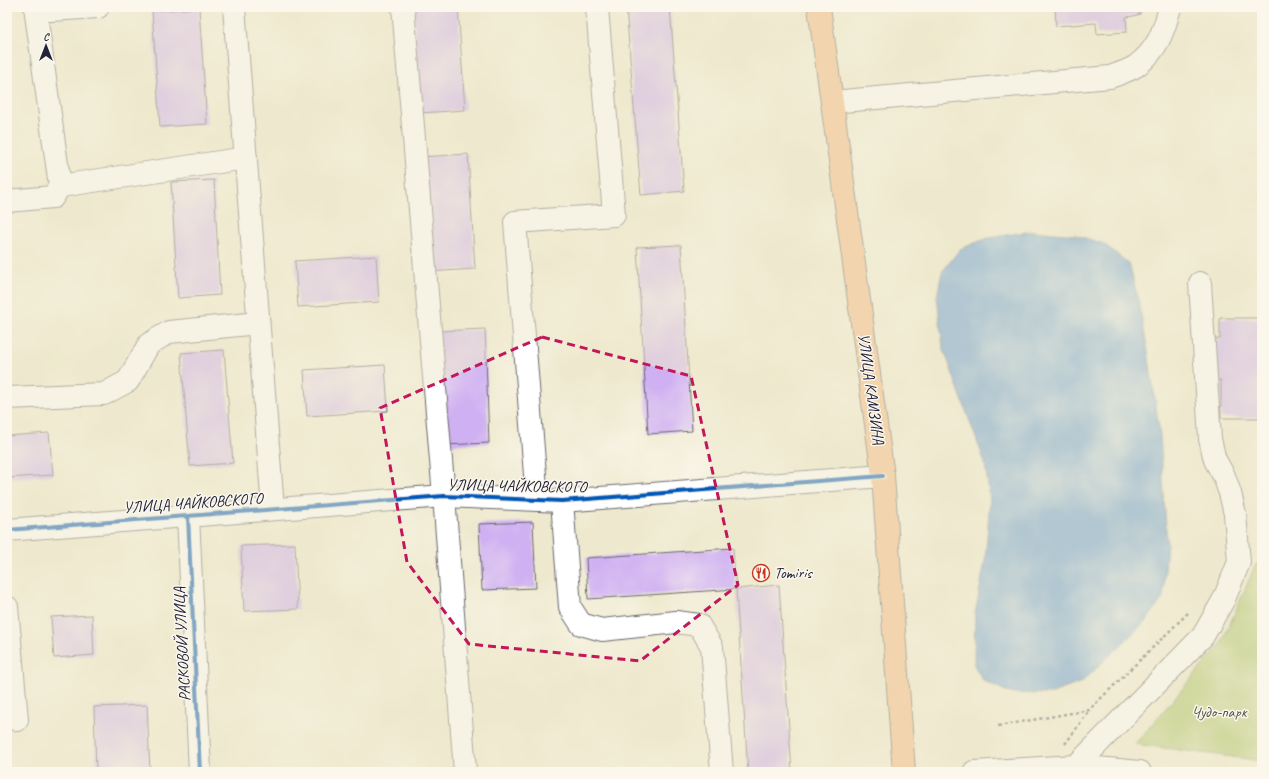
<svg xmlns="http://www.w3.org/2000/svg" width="1269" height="779" font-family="Caveat,sans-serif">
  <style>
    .green { fill: #aec56a; stroke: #687452 }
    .water { fill: #689ed5; stroke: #456088 }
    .building { fill: #cfb0f2 }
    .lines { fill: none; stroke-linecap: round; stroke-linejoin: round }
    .minor-casing { stroke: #69686e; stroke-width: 24 }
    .major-casing { stroke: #69686e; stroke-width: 24 }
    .path { stroke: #69686e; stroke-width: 2.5; stroke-dasharray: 3 3; stroke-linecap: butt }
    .minor { stroke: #fff; stroke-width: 22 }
    .major { stroke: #f7bd88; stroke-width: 22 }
    .cycleway-casing { stroke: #fbf7ec; stroke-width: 6 }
    .cycleway { stroke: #0057b8; stroke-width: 4 }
    .marked { fill: none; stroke: #c2185b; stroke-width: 3; stroke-dasharray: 8 5; stroke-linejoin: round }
    .labels { text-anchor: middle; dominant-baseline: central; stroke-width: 3; stroke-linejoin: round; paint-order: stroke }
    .street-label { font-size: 16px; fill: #22223b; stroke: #fbf7ec }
    .poi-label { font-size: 16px; fill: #22223b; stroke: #fbf7ec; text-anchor: start }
    .park-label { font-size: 16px; fill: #535b4b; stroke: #fbf7ec }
  </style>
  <rect width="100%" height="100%" fill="#fbf7ec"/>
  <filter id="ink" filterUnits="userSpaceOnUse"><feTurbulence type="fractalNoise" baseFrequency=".025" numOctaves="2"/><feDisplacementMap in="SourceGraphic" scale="8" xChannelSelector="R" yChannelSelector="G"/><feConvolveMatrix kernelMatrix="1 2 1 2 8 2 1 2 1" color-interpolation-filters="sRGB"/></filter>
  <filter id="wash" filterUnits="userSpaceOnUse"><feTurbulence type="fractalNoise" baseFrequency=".012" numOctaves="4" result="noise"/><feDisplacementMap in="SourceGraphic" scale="16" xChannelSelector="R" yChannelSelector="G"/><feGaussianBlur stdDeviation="0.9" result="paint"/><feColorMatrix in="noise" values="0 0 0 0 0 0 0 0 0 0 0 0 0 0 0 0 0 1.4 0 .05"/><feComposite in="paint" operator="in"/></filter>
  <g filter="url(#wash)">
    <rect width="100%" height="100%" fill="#eee9ce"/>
    <!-- green -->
    <path class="green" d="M1262 563V761L1135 744 1221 644 1256 564Z"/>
    <!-- water -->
    <path class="water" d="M1032 231 1076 235 1104 244 1129 264 1139 303 1148 352 1160 435 1167 543 1163 598 1147 620 1082 682 1050 694 1010 693 983 680 974 665 975 614 985 562 990 500 985 463 943 347 937 297 942 272 960 249 988 238Z"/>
    <g id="blocks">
      <!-- building -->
      <g class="building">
        <path d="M413 7H458L465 110 420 113Z"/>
        <path d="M626 7H670L684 191 641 195Z"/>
        <path d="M1055 7H1141L1140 14 1134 16 1126 17 1127 32 1097 34 1096 23 1056 26Z"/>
        <path d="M199 8 207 124 160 127 152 11Z"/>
        <path d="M468 154 475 269 428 272 420 157Z"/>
        <path d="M214 180 220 295 178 298 171 182Z"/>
        <path d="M681 245 692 431 648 434 637 247Z"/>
        <path d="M376 256 379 302 298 307 295 261Z"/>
        <path d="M1220 318H1262V418H1221V380H1213V339H1220Z"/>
        <path d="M485 329 489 443 443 445 438 331Z"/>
        <path d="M224 350 233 463 190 466 181 353Z"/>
        <path d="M385 365 388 411 307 416 304 370Z"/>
        <path d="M49 433 53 475 7 478V436Z"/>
        <path d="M533 522 536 588 482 590 479 524Z"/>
        <path d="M295 544 298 609 244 611 241 546Z"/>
        <path d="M733 548 736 589 588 599 586 558Z"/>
        <path d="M779 585 792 772H748L736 589Z"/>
        <path d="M92 615 94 655 54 658 51 617Z"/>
        <path d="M147 705 150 771 96 772 94 707Z"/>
      </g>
    </g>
  </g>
  <g filter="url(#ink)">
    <use href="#blocks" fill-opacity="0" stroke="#69686e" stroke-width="1"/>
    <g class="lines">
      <!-- minor casing -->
      <g class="minor-casing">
        <g id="minor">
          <path d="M234 7 273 509"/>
          <path d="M403 7 444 496 465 772"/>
          <path d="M36 11 98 7"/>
          <path d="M832 102 1110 77C1118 74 1128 71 1136 66 1157 51 1164 31 1170 7"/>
          <path d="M60 186 246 158"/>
          <path d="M7 201 53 197 60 186 35 7"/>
          <path d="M7 398 104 394 128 381 149 344 169 332 258 323"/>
          <path d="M537 500 515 222 614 215 597 7"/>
          <path d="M562 501 570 607 581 624 602 630 676 622 699 625 712 647 722 772"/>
          <path d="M188 516 200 772"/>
          <path d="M7 530 444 496 562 501 883 476"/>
          <path d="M7 607 17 720"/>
          <path d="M1076 766 1203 636 1224 599 1239 562 1235 514 1230 493 1224 476 1215 460 1210 439 1200 283"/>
          <path d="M974 772 1076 766 1140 772"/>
        </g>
      </g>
      <!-- major casing -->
      <g class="major-casing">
        <path id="major" d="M819 7 883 476 904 772"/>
      </g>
      <!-- path -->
      <g class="path">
        <path d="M998 726 1089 710 1190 611"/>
        <path d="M1065 744 1089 711"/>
      </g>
      <!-- minor -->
      <use href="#minor" class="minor"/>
      <!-- major -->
      <use href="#major" class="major"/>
      <!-- cycleway casing -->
      <g class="cycleway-casing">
        <g id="cycleway">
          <path d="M188 516 200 772"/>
          <path d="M7 530 444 496 562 501 883 476"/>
        </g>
      </g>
      <!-- cycleway -->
      <use href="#cycleway" class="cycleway"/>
    </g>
  </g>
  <!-- marked area -->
  <path d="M0 0H1269V779H0ZM542 337 691 376 738 585 640 661 469 644 407 562 380 408Z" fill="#eee9ce" fill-opacity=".55" fill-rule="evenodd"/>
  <path class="marked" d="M542 337 691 376 738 585 640 661 469 644 407 562 380 408Z"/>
  <!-- icons -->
  <defs>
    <g id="restaurant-ring" transform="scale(0.9)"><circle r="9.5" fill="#fbf7ec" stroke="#c8321e" stroke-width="1.5"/><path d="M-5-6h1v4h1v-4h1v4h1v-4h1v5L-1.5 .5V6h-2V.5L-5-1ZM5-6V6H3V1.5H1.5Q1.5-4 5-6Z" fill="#c8321e"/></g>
  </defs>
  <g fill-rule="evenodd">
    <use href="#restaurant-ring" x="761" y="573"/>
  </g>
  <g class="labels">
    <!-- street labels -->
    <g class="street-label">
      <text transform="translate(871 389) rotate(82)">УЛИЦА КАМЗИНА</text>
      <text transform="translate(517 486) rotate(1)">УЛИЦА ЧАЙКОВСКОГО</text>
      <text transform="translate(193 503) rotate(-4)">УЛИЦА ЧАЙКОВСКОГО</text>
      <text transform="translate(182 644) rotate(-93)">РАСКОВОЙ УЛИЦА</text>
    </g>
    <!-- poi labels -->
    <g class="poi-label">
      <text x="774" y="573">Tomiris</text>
    </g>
    <!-- park labels -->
    <g class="park-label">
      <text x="1219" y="712">Чудо-парк</text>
    </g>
  </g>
  <!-- margin -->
  <rect width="1269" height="779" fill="none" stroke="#fbf7ec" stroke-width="24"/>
  <!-- north arrow -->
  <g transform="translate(46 46)" stroke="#fbf7ec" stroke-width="3" paint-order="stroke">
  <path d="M0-3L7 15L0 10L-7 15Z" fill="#22223b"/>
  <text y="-6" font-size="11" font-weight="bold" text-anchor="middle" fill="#22223b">С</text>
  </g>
</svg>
